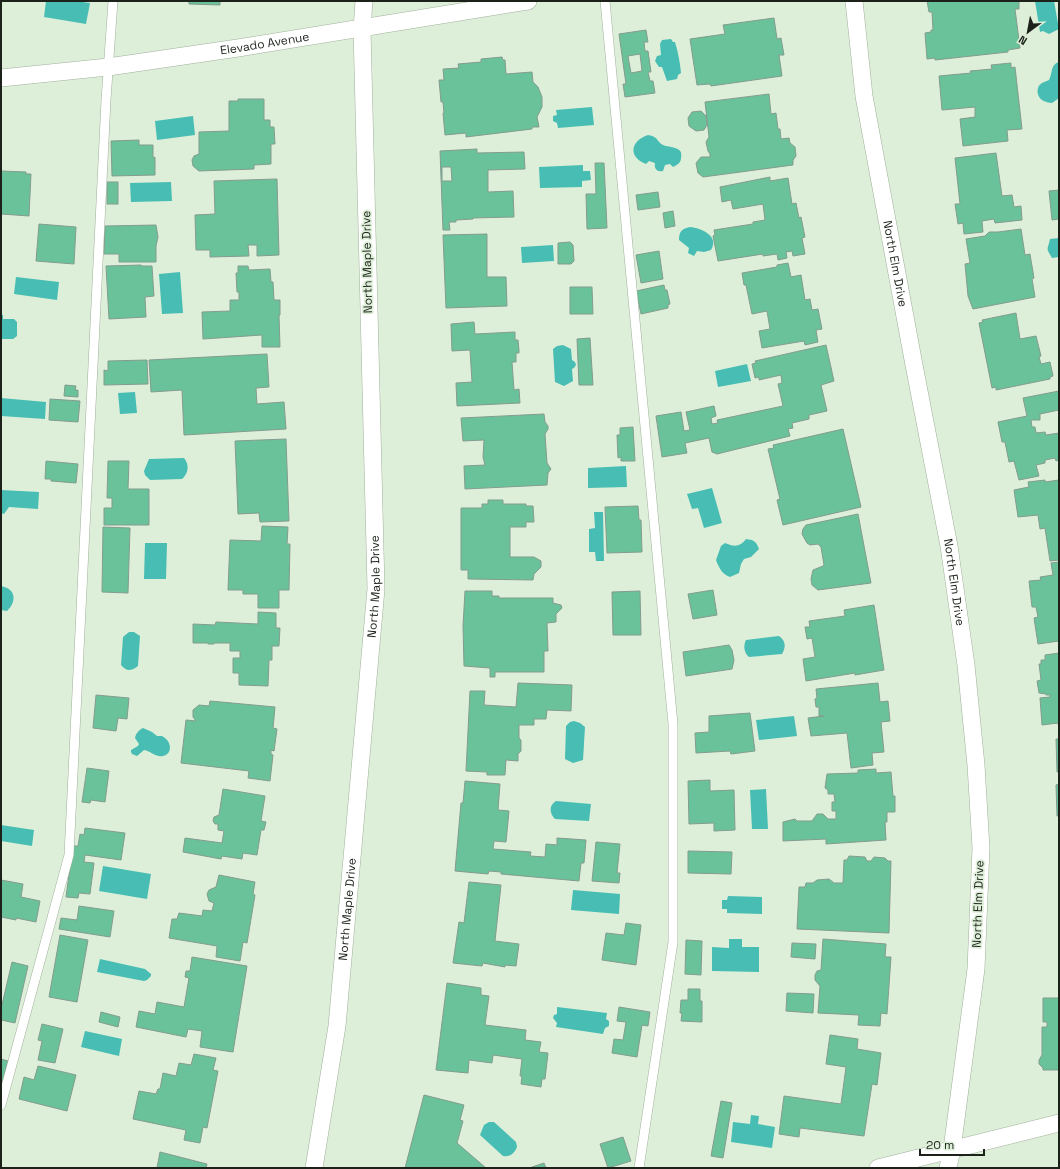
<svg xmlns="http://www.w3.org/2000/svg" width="1060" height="1169" font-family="'Space Grotesk',sans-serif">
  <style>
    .water { fill: #47bdb3 }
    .building { fill: #69c299; stroke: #839c8f; fill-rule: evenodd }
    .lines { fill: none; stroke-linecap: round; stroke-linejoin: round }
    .lane-casing { stroke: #a0b09b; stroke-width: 10 }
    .street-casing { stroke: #a0b09b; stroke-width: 18 }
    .lane { stroke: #fff; stroke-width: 9 }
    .street { stroke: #fff; stroke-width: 17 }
    .labels { text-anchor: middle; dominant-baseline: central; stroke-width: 3.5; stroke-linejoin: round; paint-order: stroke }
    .street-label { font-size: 12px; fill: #1c221a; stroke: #deefd9 }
  </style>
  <rect width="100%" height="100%" fill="#deefd9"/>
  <!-- water -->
  <g class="water">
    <path d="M46 1H75L90 3 86 24 44 17Z"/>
    <path d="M1035 1H1054L1059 29 1049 34 1043 31 1040 32Z"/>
    <path d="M671 39 673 42H675C678 52 680 62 681 73L678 75 677 79 667 81 662 67H659L655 61 657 56 661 55 660 44 662 40Z"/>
    <path d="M1059 62V98L1052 103C1049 103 1045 102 1042 100 1036 96 1036 86 1042 83 1044 82 1047 81 1049 80 1053 73 1050 65 1059 62Z"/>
    <path d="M592 107 594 125 558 128 557 123 553 121V116L557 115 556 110Z"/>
    <path d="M193 116 195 135 157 140 155 121Z"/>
    <path d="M648 135C659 137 656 141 663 145 670 148 684 146 681 158 681 163 677 165 673 167L670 164 665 165 663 171C657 172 654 169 655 163L649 161 646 164C628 157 630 141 648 135Z"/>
    <path d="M583 165V171H590L591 180 582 181V187L540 188 539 167Z"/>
    <path d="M171 182 172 201 131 202 130 183Z"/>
    <path d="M690 227C701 228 720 236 711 250L704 252 697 251 694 256 688 253 689 248 679 240C679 231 682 229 690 227Z"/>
    <path d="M1059 238V257L1052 258C1046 247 1047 252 1050 239Z"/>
    <path d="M553 245 554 261 522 263 521 247Z"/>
    <path d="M180 272 183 313 162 314 159 274Z"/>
    <path d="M16 277 59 282 57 300 14 294Z"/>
    <path d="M1 314 3 315V319H14L17 322V336L13 339H1Z"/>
    <path d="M563 345 571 349 572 360 575 362 576 365 574 368 572 369 573 381 564 386 555 382 553 349 557 346Z"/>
    <path d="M747 364 751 381 718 387 715 371Z"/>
    <path d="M135 392 137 413 120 414 118 393Z"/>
    <path d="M1 398 46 402 45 419 1 416Z"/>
    <path d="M184 458C190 465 188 474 182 479L150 480 145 475 144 471 149 459Z"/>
    <path d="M626 466 627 487 588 488V468Z"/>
    <path d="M712 488 722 523 704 528 698 508 692 509 687 494Z"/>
    <path d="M1 490 39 492 38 509 9 507 4 514 1 513Z"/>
    <path d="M594 512H603L604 561H596L595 552H589V529L595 528Z"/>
    <path d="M746 539C754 540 756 541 759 549L751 557 744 559 741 564 739 573 730 577C722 574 719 568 716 560L721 546 725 543C734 547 740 547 746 539Z"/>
    <path d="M145 543H167L166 579H144Z"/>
    <path d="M1 586C16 589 17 601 7 611L1 610Z"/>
    <path d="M129 632H134L140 636 138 666C131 671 127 672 121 665L123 637Z"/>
    <path d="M779 636C786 641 786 647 782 654L749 657C744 653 743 646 746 640Z"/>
    <path d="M794 716 797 736 759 740 756 720Z"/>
    <path d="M574 721 580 723 585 727 583 760 573 763 565 759 566 726 570 722Z"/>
    <path d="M143 728 152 732 157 736H162C174 742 172 758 159 756 153 755 150 751 144 750L137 756 132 754 131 752V750L138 746 139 744 135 738C136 733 139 730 143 728Z"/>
    <path d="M766 789 768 829H752L750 790Z"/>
    <path d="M556 801 591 804 589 821 555 819C549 813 549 805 556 801Z"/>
    <path d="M1 825 34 830 32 846 1 841Z"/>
    <path d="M103 866 151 874 147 899 99 891Z"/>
    <path d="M573 890 620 894 619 914 571 910Z"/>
    <path d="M728 896 762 897V914L727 913V909H722V900H727Z"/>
    <path d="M729 939H742V947H759V972L712 971V947L729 948Z"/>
    <path d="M100 959 145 969 151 974V976L147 980 144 981 97 972Z"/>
    <path d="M557 1007 607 1013 606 1019 609 1021V1026L605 1028 603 1034 556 1027 557 1023 553 1018 554 1015 557 1014Z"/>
    <path d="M85 1031 122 1039 119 1056 81 1047Z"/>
    <path d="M751 1115 759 1116 758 1124 775 1127 772 1148 731 1142 733 1122 750 1124Z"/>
    <path d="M489 1122H494L516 1142 517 1147C514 1154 510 1157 503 1156L480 1135 484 1125Z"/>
  </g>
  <!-- building -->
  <g class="building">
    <path d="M189 1H242H220V5L189 4Z"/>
    <path d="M927 1H1019V9H1015L1020 48 1008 50V52L935 60V58L927 59 925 33 931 32V30H933L932 12H929Z"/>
    <path d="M774 18 777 39 781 38 784 55H779L782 76 711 86 710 84 697 85 690 39 725 34 723 25Z"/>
    <path d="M646 30 648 42H644L645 51H648L651 72H648L650 81H653L655 93 625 97 623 84H626L619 34ZM640 54 642 71 631 73 628 56Z"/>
    <path d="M502 57 503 60H505L506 74 532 72 533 82 538 87 542 97V107L537 117 539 127H532V129L466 137V133L445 135 443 113H444L443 102H441L439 80H444L443 69 459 68 458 64 481 62V59Z"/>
    <path d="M1011 63V68L1015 67 1022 129 1007 130 1008 141 963 146 960 119 975 117V107L942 110 939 76 971 73 970 71 992 69 991 65Z"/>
    <path d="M769 94 771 114 776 113 778 129H780L781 139 789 138 790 143 795 147 796 156 793 160V165L703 177 698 173 696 163 701 157H710V154L708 151 706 142 709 137 705 102Z"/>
    <path d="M238 99H264V120H270V127H274L275 144H271V164L254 165V169L199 171 193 166 192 160 194 156 199 154V132L229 131V101H238Z"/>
    <path d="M701 111 706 116 707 125 704 130 696 131 689 126 688 118 692 112Z"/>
    <path d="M139 140V145H153V158L155 157V175L112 176 111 141Z"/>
    <path d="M477 149V153L524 152 525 169 488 170V192L513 191 514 217 473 218V219L456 220V222H449L450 230H443L440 151ZM442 167H451L452 181H442Z"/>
    <path d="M996 153 1002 196 1012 195 1014 207 1021 206 1022 220 995 223 994 219 982 221 983 232 964 234 963 223 958 224 955 204H960L955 158Z"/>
    <path d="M595 163H604L607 228 587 229 586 194H596Z"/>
    <path d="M1 171 26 172V174H31L29 216 1 214Z"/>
    <path d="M770 177V181L788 178 792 204 796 203 799 218 801 217 805 237 802 238 805 254 793 256 792 251 786 252 787 258 778 260 777 254 763 256V254L718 261 713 236 715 235 714 230 753 224V222L765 220 763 204 733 209 731 200 722 202 720 187Z"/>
    <path d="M277 179 279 255 257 256V245H248L249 256 210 257V250H196L195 215 215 214 214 181Z"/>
    <rect x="107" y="182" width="11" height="22"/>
    <path d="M1059 190V219L1052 220 1049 191Z"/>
    <path d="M658 192 660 207 638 210 636 195Z"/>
    <path d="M673 211 675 226 665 228 663 213Z"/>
    <path d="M39 224 76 227 74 264 36 261Z"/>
    <path d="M156 225 158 237 156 246V262H119V254H104L105 226Z"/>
    <path d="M1021 229 1025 255 1030 254 1034 278 1032 279 1035 297 973 309 968 296 965 264 970 263 966 239 985 236 989 232H998Z"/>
    <path d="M487 234V277H506L507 306 446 308 443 235Z"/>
    <path d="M570 242 573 245 574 261 571 264H558V243Z"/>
    <path d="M659 251 663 279 641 283 636 255Z"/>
    <path d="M788 263 791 277 801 275 805 300 810 299 812 310 818 309 822 329 816 330 818 342 805 345 804 341 762 348 759 331 770 329 767 311 752 314 746 285H744L742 273 777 267V265Z"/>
    <path d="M141 265 142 266H152L154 296 145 297 146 317 109 319 106 266Z"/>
    <path d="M238 266H248L249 270 270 269 271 282H273L274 300H280V315H279L280 347H262V335L203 339 202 312 230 311V300H239V292H237L236 273H238Z"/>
    <path d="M664 285 665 290H667L670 304 668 305V308L641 314 636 291Z"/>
    <path d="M570 287H592L593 314H570Z"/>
    <path d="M1016 313 1020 339 1036 336 1041 356 1039 357 1041 364 1050 362 1053 376 1050 377V379L996 390V387L992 388 979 323 983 322 982 320Z"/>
    <path d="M474 322 475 334 515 332V340H518L519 350V353H516V362H512L514 390 519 389 520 403 457 406 456 383 472 382 470 350 452 351 451 324Z"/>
    <path d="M590 338 593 385H579L577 339Z"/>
    <path d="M826 345 834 381 821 385 827 411 809 415V419L792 423 793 428 788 429 790 436 717 454 712 452 709 438 685 443 687 453 662 457 656 416 681 412 684 431 690 430 686 412 714 406 716 416 711 418 712 424 718 423 717 420 783 406 778 384 782 383 781 375 759 380V377L755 378 752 364 756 363 755 361Z"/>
    <path d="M267 354 269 387 256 388 257 404 284 402 286 429 184 435 182 390 151 392 149 360Z"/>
    <path d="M147 360 148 384 104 385V370L108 371V361Z"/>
    <path d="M65 385 76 386 75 390H78V397L64 396Z"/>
    <path d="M1059 391V410L1040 414V420H1031L1032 427H1035L1036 433 1045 432 1046 435 1059 433V460L1056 461 1055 458 1045 460V463L1036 465 1039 476 1019 480 1014 461 1009 462 1005 442H1002L998 422 1027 416 1023 398Z"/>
    <path d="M50 399 80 401 78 422 49 420Z"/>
    <path d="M544 414 545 422 548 426V429L545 434 547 463 551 469 548 473 547 485 465 489 464 466 485 465 483 457 484 440 463 441 461 418Z"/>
    <path d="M633 427 635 461H621V457L618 458 617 435H620V428Z"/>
    <path d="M843 429 861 507 783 525 777 500 780 499 768 449 774 448 773 445Z"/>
    <path d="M286 439 289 521 260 522 259 513 238 514 235 441Z"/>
    <path d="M46 461 78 464 76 483 51 481V479H45Z"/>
    <path d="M108 461H129L128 489H149V525H104V508H112V498H107Z"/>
    <path d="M1045 480V482L1059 480V560L1050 561 1045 528 1040 529 1038 515 1018 517 1014 490 1029 487 1028 482Z"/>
    <path d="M488 500H503V504H526V506H533L534 522H526V527H510V557H534L541 561V567L534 574 533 580 468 579V570H461V508H482V504H488Z"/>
    <path d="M638 506 639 520H641L642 552 607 553 605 507Z"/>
    <path d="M858 514 871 583 818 590 812 585 811 579 813 570 823 566 824 565 821 547 818 544 810 545 807 543 802 534 803 529 806 525Z"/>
    <path d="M262 526 288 527 287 544H290L289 590H279V608H258V594H243V590H228L230 540 261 541Z"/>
    <path d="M103 527 130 528 128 593 102 592Z"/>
    <path d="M1059 562V641L1038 644 1034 618 1038 617 1036 607H1032L1029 581 1041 580 1040 577 1053 575 1051 563Z"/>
    <path d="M713 590 717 615 693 619 688 594Z"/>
    <path d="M465 591H492V596H499V598H553V603L561 605 562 608 556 614V622L547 623 548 651H544V672H495V677H490V668L464 666 463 626Z"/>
    <path d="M640 591 641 635H613L612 592Z"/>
    <path d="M874 605 884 670 855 675V673L806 681 803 659 815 657 812 638 807 639 805 627H810L809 621 845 616 844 610Z"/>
    <path d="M258 612 276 613V628H280L279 646H272V660H269L268 686 239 685V673H233V658H240V651H230V643H214V644H208V643H193V624L215 625 216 622 258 624Z"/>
    <path d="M729 645 732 650 734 660 732 669 686 676 683 652Z"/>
    <path d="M1059 653V729L1058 723 1042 725 1040 698 1050 697V695H1046V694L1039 693 1037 681 1041 680 1039 664H1041V660H1045V655Z"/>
    <path d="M518 683 572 685 571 711 547 710 546 719H534V725H519V738L521 740V751L518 754V761L506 760 505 775H487V772L466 771 470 691H485L484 705 516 707Z"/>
    <path d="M878 683 880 702 888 701 890 721 881 722 884 752 872 753 873 765 851 768 847 733 811 736 808 718 824 716H819V707H816L815 699 817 698 816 689Z"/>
    <path d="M96 695 129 698 127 719 118 718 116 731 93 728Z"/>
    <path d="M210 701 275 707 273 728 277 729 274 751 271 750V754L273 755 270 781 248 778 249 771 181 763 186 720 196 721 193 717V710L199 705 209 706Z"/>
    <path d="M750 713 755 751 731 754 730 751 696 753 695 733 709 732V716Z"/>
    <path d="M1056 739H1059V772H1057Z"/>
    <path d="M87 768 109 771 105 802 91 800 90 803 82 802Z"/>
    <path d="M876 769V773L891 772 893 796H895V812H887V822H885L886 840 826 844V839L783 841V822L795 819 797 821H812L817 814H823L828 819H836V811H832V802H835L834 794H828V790L825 788 827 774 858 773V770Z"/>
    <path d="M710 780V791L734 790 735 830 714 831V823L689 824 688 781Z"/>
    <path d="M465 781 500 784 498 810 509 811 506 842 494 841 493 849 531 852 530 856 545 857 546 844 557 845V838L586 840 584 863H581L579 881 501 874V872L489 871 488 874 455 871 461 803H463Z"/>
    <path d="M1059 784V816H1057L1056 785Z"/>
    <path d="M223 789 265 796 261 821 266 822 264 830H261L257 855 243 853 242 859 222 856 221 859 183 852 185 838 222 843 224 831 218 830V824H215L213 821 214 817 219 815Z"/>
    <path d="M85 828 125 833 121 860 85 855 84 862 94 863 90 894 79 893 78 898 66 897 73 846H78L80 834 84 835Z"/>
    <path d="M596 842 620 844 617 873H620L619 883 592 881Z"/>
    <path d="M688 851 732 852 731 874 688 873Z"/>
    <path d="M849 856 865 857 867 861H871L874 857 885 858 888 861H891L889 933 797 929 799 887H805L806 883H813L817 880 829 879 834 883H843L844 860H847Z"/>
    <path d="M219 875 255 882 253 894 255 895 247 943 243 942 240 961 216 957 217 946 169 938 172 919H177L179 913 202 916 203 910 212 911 214 903 209 901 207 894 209 890 216 887Z"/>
    <path d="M1 880 23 884 21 897 40 901 36 922 16 918V920L1 917Z"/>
    <path d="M469 882 501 885 495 941 519 944 516 966 505 965V967L483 963 482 966 453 963 459 922 464 923Z"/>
    <path d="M79 906 114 911 110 937 59 929 61 918 77 920Z"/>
    <path d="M626 923 641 925 636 965 602 960 606 933 624 935Z"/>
    <path d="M60 935 88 940 77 1002 49 997Z"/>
    <path d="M823 939 886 944 885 957H891L887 1014 881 1013 880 1026 858 1025 859 1015 818 1013 820 986 815 980V975L817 971 821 970Z"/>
    <path d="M686 940 702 941 701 975 685 974Z"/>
    <path d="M792 943 816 944 815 959 791 957Z"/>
    <path d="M192 957 247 966 233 1052 200 1047 202 1031 188 1029 186 1037 136 1027 139 1011 155 1014 157 1002 184 1007 189 978 185 977 186 971H190Z"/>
    <path d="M12 962 28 966 15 1023 1 1020V1009Z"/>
    <path d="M447 983 481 988V995L489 996 485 1025 526 1030 525 1040 541 1042 539 1052 548 1053 545 1079H542L541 1087 521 1084 522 1076H520L522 1059 493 1055 492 1063 469 1060 468 1073 436 1070Z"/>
    <path d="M688 989H700V1001H702V1022L681 1021 682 1013H680L681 1000H688Z"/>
    <path d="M787 993 814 994 813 1013 786 1011Z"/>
    <path d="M1043 998H1059V1070H1043V1068L1039 1064V1060L1042 1055V1027H1047V1022H1043Z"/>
    <path d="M619 1007 650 1012 648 1026 642 1025 637 1057 612 1053 614 1039 623 1040 626 1022 617 1021Z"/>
    <path d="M101 1012 120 1017 118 1027 99 1022Z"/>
    <path d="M42 1024 63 1029 55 1063 38 1060 42 1041 38 1040Z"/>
    <path d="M830 1035 858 1039 857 1049 881 1053 877 1085 872 1084 864 1136 800 1128 799 1137 779 1134 784 1096 841 1104 846 1067 826 1064Z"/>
    <path d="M194 1054 216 1058 213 1070 218 1071 207 1128 203 1127 200 1143 184 1140 186 1130 133 1119 139 1091 156 1094 158 1089H160L163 1073 176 1076 179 1063 191 1065Z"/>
    <path d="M1 1059 8 1061 1 1088Z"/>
    <path d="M38 1066 76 1075 67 1111 19 1099 24 1077 34 1080Z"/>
    <path d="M424 1095 464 1105 460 1120 463 1121 457 1143 486 1168H405Z"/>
    <path d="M721 1101 732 1103 723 1158 711 1156Z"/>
    <path d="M623 1137 631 1161 608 1168 600 1144Z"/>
    <path d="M160 1152 207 1164 206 1168H157Z"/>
    <path d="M544 1163 546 1168H529Z"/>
  </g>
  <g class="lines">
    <!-- lane casing -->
    <g class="lane-casing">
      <g id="lane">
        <path d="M605 1 673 724V942L639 1168"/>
        <path d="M1 1105 69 855 106 100 113 1"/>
      </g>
    </g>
    <!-- street casing -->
    <g class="street-casing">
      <g id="street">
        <path id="s1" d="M854 1 864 96 914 365 949 546 966 665 976 765 981 848 976 969 952 1149 948 1168"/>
        <path id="s2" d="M1 78 108 67 238 48 528 1"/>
        <path id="s3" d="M314 1168 337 1026 376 589 362 29 364 1"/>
        <path d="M878 1168 1059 1123"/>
      </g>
    </g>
    <!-- lane -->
    <use href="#lane" class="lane"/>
    <!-- street -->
    <use href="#street" class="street"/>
  </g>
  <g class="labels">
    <!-- street labels -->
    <g class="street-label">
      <text stroke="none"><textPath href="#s2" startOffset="266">Elevado Avenue</textPath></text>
      <text transform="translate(367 262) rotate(-91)">North Maple Drive</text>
      <text stroke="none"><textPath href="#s1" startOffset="266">North Elm Drive</textPath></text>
      <text stroke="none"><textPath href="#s1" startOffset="590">North Elm Drive</textPath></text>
      <text stroke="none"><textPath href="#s3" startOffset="585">North Maple Drive</textPath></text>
      <text transform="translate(978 904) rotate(-88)">North Elm Drive</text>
      <text stroke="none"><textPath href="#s3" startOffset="261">North Maple Drive</textPath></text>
    </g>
  </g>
  <!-- border -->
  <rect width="1060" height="1169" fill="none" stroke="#1c221a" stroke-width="4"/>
  <!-- north arrow -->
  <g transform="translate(1028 32) rotate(212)" stroke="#deefd9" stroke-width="3" paint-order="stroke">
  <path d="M0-3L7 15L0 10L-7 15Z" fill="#1c221a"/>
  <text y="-6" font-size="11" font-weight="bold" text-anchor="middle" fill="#1c221a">N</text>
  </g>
  <!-- scale -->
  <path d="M920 1149v6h64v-6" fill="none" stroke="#1c221a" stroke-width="2"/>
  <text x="926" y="1149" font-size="12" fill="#1c221a" stroke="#deefd9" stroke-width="3" paint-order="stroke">20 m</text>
</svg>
